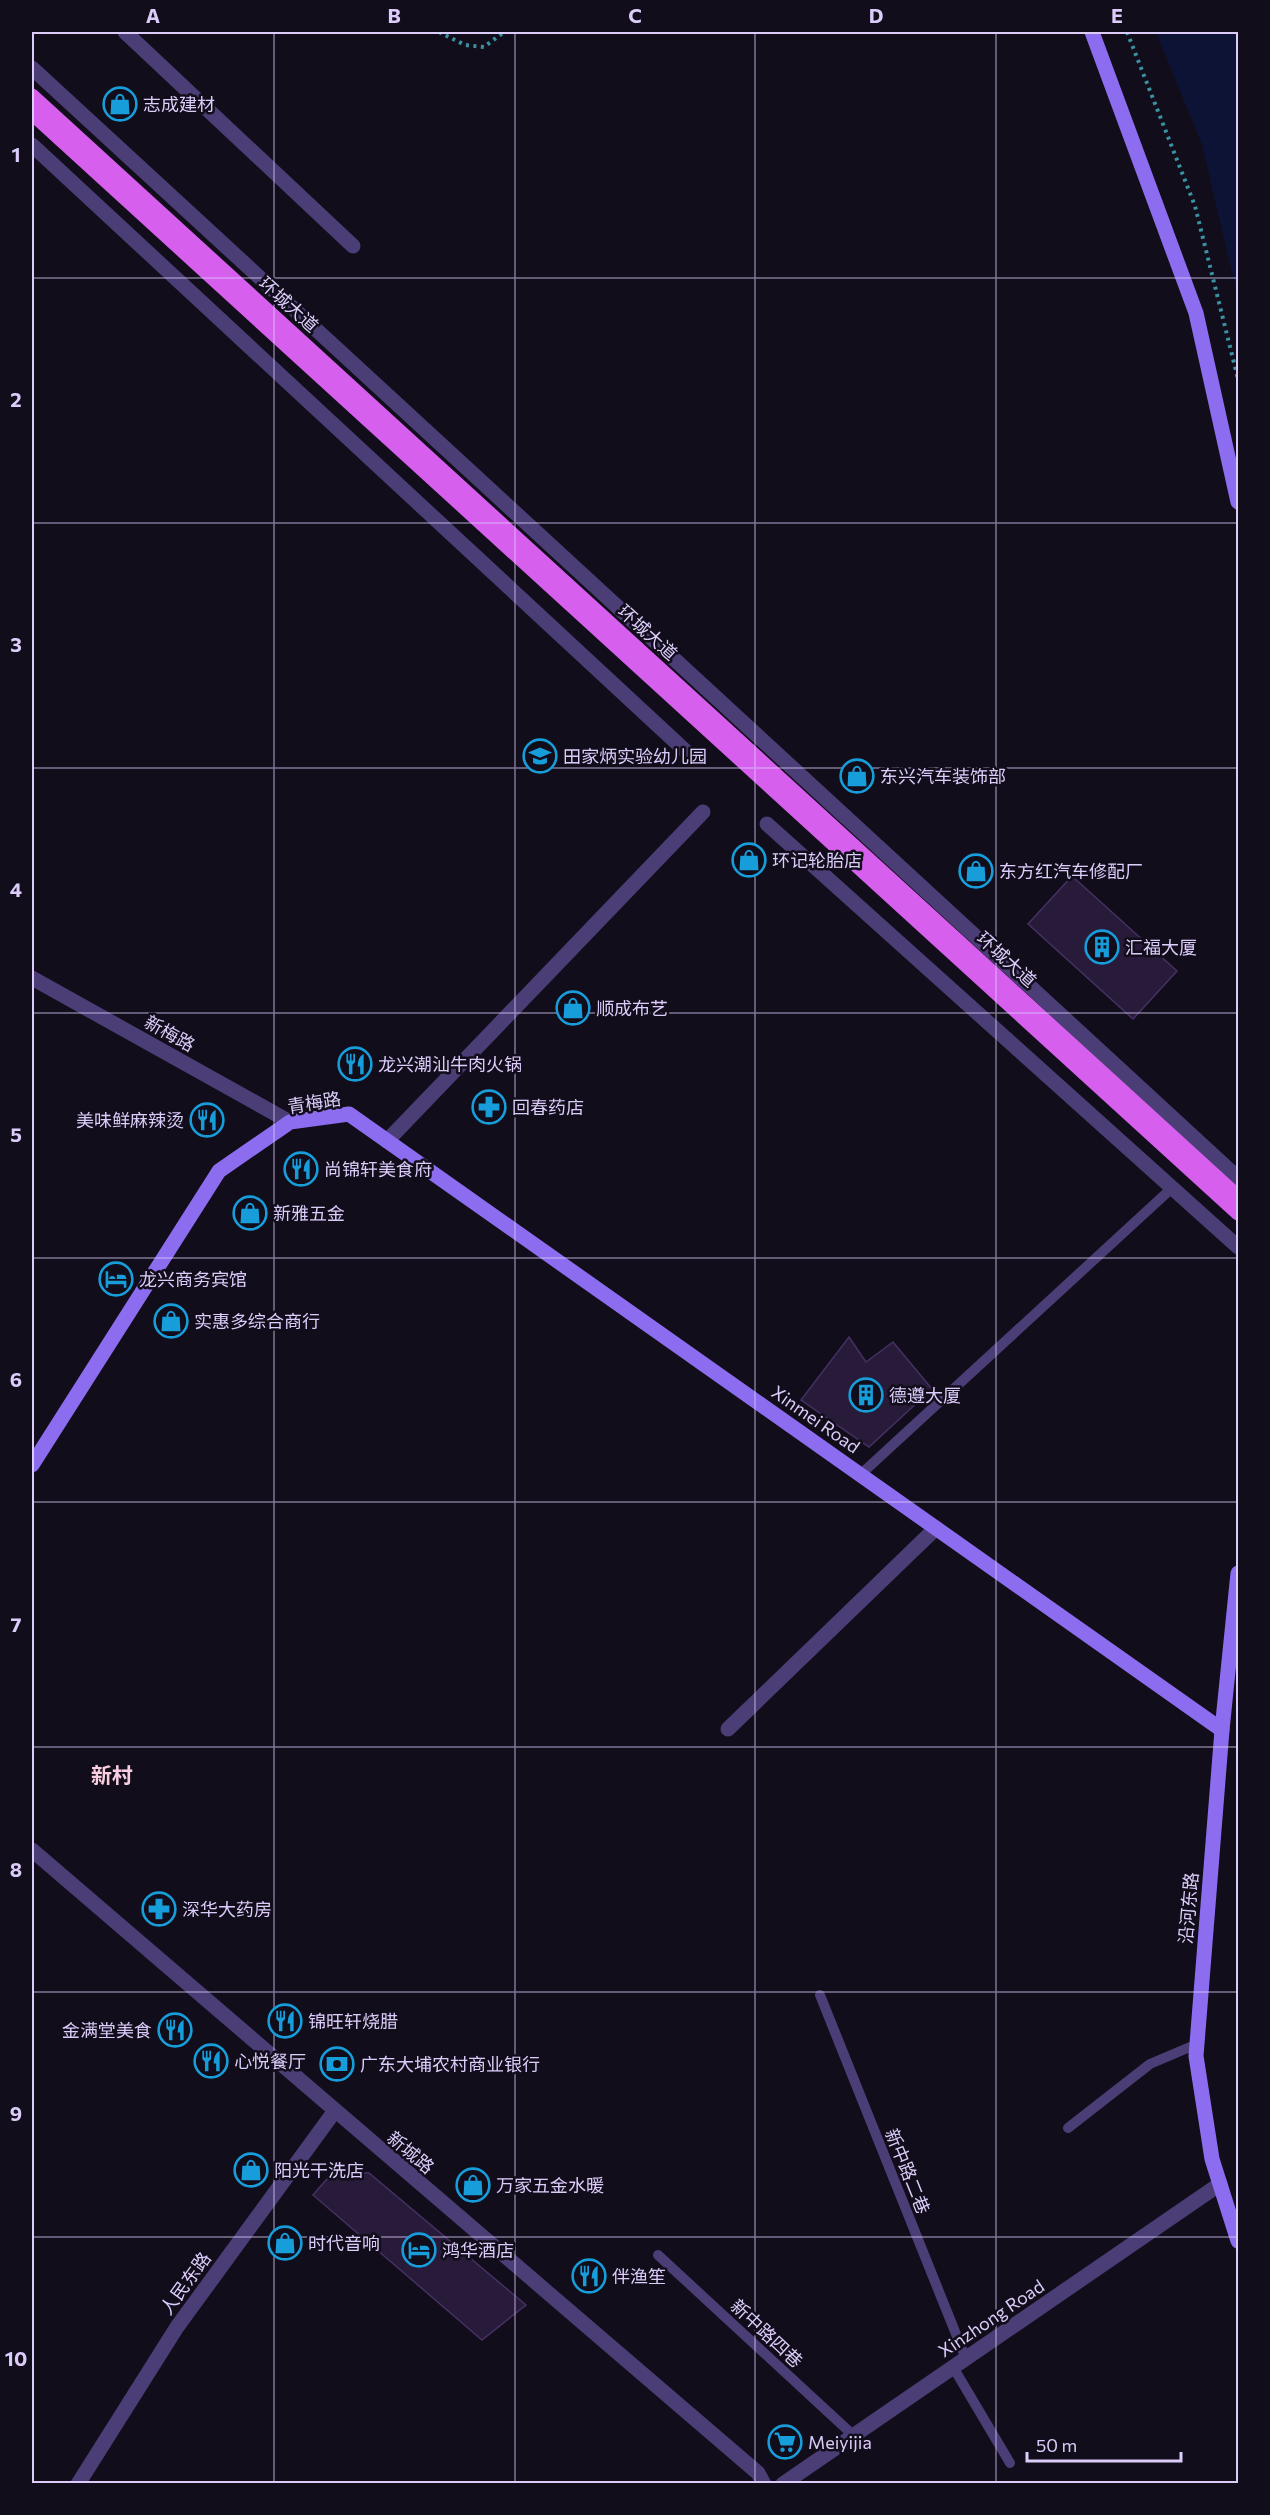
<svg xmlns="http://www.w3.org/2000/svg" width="1270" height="2515" font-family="Commissioner,'Noto Sans SC',sans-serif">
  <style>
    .water { fill: #0d1334 }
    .building { fill: #281b3a; stroke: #453063; stroke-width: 1.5 }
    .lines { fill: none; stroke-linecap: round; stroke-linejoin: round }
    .path { stroke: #3991a1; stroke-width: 4; stroke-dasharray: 3 4.5; stroke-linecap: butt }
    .service { stroke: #4b3d75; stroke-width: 10 }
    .minor { stroke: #4b3d75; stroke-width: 15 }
    .tertiary { stroke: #4b3d75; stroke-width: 15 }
    .secondary { stroke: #8d6def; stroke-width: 15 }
    .primary { stroke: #d75fee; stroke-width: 15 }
    .grid { fill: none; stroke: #dbccfa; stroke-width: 1.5; stroke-opacity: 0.55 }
    .labels { text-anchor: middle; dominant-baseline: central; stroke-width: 5; stroke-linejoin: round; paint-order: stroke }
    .poi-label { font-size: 18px; fill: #dbccfa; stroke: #120d1b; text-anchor: start }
    .street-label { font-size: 18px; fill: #dbccfa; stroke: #120d1b }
    .quarter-label { font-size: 21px; font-weight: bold; fill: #facee0; stroke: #120d1b }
    .neatline { fill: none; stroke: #dbccfa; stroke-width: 2 }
    .grid-label { font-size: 20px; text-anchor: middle; font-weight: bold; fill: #dbccfa }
  </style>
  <rect width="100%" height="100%" fill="#120d1b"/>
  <!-- water -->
  <path class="water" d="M1156 32H1238V298L1202 145Z"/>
  <!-- building -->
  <g class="building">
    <path d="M1072 876 1177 971 1133 1019 1028 924Z"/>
    <path d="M849 1337 866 1362 893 1342 932 1389 869 1447 801 1400Z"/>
    <path d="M333 2172 369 2173 526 2305 482 2340 313 2195Z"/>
  </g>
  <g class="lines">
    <!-- path -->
    <g class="path">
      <path d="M439 32 465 45 484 47 504 32"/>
      <path d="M1127 32 1195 206 1238 379"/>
    </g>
    <!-- service -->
    <g class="service">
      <path d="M860 1475 1172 1188"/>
      <path d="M820 1995 966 2359"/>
      <path d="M1068 2128 1150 2064 1197 2044"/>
      <path d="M658 2255 853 2435"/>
      <path d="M953 2367 1010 2463"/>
    </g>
    <!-- minor -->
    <g class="minor">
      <path d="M125 32 353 246"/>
      <path d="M32 68 1238 1178"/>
      <path d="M32 145 693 758"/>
      <path d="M767 824 1238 1247"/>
      <path d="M32 978 290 1122"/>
      <path d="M728 1729 936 1528"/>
    </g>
    <!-- tertiary -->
    <g class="tertiary">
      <path d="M387 1141 703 812"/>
      <path d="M32 1850 758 2473 764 2484"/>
      <path d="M78 2484 177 2327 334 2112"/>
      <path d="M783 2484 1220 2184"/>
    </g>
    <!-- secondary -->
    <g class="secondary">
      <path d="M1092 32 1196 313 1238 502"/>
      <path d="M32 1465 219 1171 290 1122 349 1114 1222 1730"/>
      <path d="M1238 1573 1222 1730 1196 2056 1212 2159 1238 2241"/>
    </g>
    <!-- primary -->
    <g class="primary">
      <path d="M32 96 1238 1197"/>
      <path d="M32 113 1238 1213"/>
    </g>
  </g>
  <!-- grid -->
  <path class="grid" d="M274 32V2484M515 32V2484M755 32V2484M996 32V2484M32 278H1238M32 523H1238M32 768H1238M32 1013H1238M32 1258H1238M32 1502H1238M32 1747H1238M32 1992H1238M32 2237H1238"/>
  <!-- icons -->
  <defs>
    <g id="shop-ring" transform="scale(1.725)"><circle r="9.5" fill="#120d1b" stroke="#179dda" stroke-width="1.5"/><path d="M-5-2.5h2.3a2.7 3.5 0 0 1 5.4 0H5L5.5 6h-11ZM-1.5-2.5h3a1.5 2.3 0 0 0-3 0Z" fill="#179dda"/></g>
    <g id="school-ring" transform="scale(1.725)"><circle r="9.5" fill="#120d1b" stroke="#179dda" stroke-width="1.5"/><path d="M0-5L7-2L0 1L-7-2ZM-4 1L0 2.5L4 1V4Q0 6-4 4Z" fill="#179dda"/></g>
    <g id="building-ring" transform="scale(1.725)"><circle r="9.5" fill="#120d1b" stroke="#179dda" stroke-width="1.5"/><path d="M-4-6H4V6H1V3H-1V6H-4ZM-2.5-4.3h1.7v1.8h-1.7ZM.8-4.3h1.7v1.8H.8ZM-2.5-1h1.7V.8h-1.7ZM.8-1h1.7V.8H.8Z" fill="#179dda"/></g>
    <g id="restaurant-ring" transform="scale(1.725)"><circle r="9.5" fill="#120d1b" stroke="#179dda" stroke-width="1.5"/><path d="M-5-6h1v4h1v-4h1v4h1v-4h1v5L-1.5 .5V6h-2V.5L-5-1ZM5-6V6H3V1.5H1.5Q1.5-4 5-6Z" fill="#179dda"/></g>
    <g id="pharmacy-ring" transform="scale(1.725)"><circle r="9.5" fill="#120d1b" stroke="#179dda" stroke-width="1.5"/><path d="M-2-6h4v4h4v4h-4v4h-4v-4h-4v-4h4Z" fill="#179dda"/></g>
    <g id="hotel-ring" transform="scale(1.725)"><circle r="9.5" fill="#120d1b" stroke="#179dda" stroke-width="1.5"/><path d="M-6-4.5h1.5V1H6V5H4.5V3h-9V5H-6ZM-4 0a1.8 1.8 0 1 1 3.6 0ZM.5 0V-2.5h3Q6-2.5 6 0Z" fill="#179dda"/></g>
    <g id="bank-ring" transform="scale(1.725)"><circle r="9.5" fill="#120d1b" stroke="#179dda" stroke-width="1.5"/><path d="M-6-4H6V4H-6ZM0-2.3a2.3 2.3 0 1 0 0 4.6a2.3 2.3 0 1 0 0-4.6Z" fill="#179dda"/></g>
    <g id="supermarket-ring" transform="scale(1.725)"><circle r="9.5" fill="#120d1b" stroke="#179dda" stroke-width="1.5"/><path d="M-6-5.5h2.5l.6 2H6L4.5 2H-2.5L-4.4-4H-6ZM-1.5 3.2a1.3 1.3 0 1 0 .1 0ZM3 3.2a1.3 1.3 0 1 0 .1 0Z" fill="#179dda"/></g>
  </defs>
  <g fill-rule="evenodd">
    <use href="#shop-ring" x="120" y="104"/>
    <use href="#school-ring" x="540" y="756"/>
    <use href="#shop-ring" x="857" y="776"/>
    <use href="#shop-ring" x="749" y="860"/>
    <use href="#shop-ring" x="976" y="871"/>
    <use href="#building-ring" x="1102" y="947"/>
    <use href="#shop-ring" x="573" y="1008"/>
    <use href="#restaurant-ring" x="355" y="1064"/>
    <use href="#pharmacy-ring" x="489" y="1107"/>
    <use href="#restaurant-ring" x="207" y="1120"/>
    <use href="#restaurant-ring" x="301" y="1169"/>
    <use href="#shop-ring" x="250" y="1213"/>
    <use href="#hotel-ring" x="116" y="1279"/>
    <use href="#shop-ring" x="171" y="1321"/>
    <use href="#building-ring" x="866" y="1395"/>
    <use href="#pharmacy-ring" x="159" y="1909"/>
    <use href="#restaurant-ring" x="285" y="2021"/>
    <use href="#restaurant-ring" x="175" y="2030"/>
    <use href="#restaurant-ring" x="211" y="2061"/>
    <use href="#bank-ring" x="337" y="2064"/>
    <use href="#shop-ring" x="251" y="2170"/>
    <use href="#shop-ring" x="473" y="2185"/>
    <use href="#shop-ring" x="285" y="2243"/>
    <use href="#hotel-ring" x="419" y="2250"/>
    <use href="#restaurant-ring" x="589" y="2276"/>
    <use href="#supermarket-ring" x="785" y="2442"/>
  </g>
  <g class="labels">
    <!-- poi labels -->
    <g class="poi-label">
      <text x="143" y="104">志成建材</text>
      <text x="563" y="756">田家炳实验幼儿园</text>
      <text x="880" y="776">东兴汽车装饰部</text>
      <text x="772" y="860">环记轮胎店</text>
      <text x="999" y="871">东方红汽车修配厂</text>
      <text x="1125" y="947">汇福大厦</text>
      <text x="596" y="1008">顺成布艺</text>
      <text x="378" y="1064">龙兴潮汕牛肉火锅</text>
      <text x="512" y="1107">回春药店</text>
      <text x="184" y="1120" text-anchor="end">美味鲜麻辣烫</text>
      <text x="324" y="1169">尚锦轩美食府</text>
      <text x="273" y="1213">新雅五金</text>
      <text x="139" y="1279">龙兴商务宾馆</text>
      <text x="194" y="1321">实惠多综合商行</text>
      <text x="889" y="1395">德遵大厦</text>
      <text x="182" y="1909">深华大药房</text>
      <text x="308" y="2021">锦旺轩烧腊</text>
      <text x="152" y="2030" text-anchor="end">金满堂美食</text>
      <text x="234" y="2061">心悦餐厅</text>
      <text x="360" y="2064">广东大埔农村商业银行</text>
      <text x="274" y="2170">阳光干洗店</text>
      <text x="496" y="2185">万家五金水暖</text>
      <text x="308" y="2243">时代音响</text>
      <text x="442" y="2250">鸿华酒店</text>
      <text x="612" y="2276">伴渔笙</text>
      <text x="808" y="2442">Meiyijia</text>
    </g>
    <!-- street labels -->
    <g class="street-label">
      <text transform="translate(289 304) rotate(42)">环城大道</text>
      <text transform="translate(648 632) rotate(42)">环城大道</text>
      <text transform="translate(1007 959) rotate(42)">环城大道</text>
      <text transform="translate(170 1033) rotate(29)">新梅路</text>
      <text transform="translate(314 1102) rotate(-9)">青梅路</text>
      <text transform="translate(816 1419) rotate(35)">Xinmei Road</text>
      <text transform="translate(1188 1908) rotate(-85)">沿河东路</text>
      <text transform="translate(411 2152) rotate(40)">新城路</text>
      <text transform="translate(908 2171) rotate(68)">新中路二巷</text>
      <text transform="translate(185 2283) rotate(-54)">人民东路</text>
      <text transform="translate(991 2318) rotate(-34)">Xinzhong Road</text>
      <text transform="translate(767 2333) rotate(43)">新中路四巷</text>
    </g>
    <!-- quarter labels -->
    <g class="quarter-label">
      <text x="112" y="1774">新村</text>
    </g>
  </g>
  <!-- border -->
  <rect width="1270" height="2515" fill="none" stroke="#120d1b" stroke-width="66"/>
  <!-- scale -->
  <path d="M1027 2452v9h154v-9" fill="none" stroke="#dbccfa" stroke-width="3"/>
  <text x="1036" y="2452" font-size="18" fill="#dbccfa" stroke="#120d1b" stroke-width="4.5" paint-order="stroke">50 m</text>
  <rect x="33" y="33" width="1204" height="2449" class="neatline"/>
  <g class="grid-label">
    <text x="153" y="23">A</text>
    <text x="394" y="23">B</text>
    <text x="635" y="23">C</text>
    <text x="876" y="23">D</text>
    <text x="1117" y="23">E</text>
    <text x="16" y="162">1</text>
    <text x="16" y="407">2</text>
    <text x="16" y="652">3</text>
    <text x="16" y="897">4</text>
    <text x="16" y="1142">5</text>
    <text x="16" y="1387">6</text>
    <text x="16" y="1632">7</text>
    <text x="16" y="1877">8</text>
    <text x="16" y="2121">9</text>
    <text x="16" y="2366">10</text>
  </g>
</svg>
